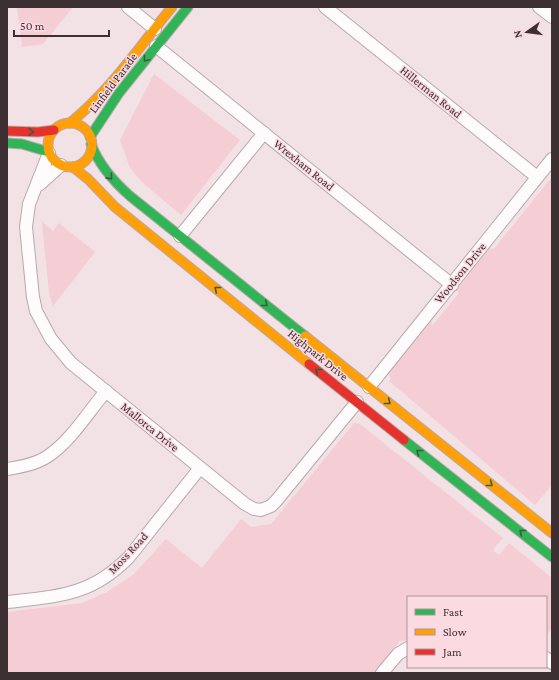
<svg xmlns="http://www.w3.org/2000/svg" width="559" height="680" font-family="'Crimson Pro',serif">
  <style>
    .green { fill: #f4cdd5 }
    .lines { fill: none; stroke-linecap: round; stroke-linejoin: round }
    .street-casing { stroke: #b7a9ac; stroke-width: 14 }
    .fast-casing { stroke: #b7a9ac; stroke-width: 11 }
    .slow-casing { stroke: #b7a9ac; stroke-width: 11 }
    .jam-casing { stroke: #b7a9ac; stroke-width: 11 }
    .street { stroke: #fdfbfb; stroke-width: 12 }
    .fast { stroke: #30b455; stroke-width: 9 }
    .slow { stroke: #ff9f0a; stroke-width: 9 }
    .jam { stroke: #e5322d; stroke-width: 9 }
    .oneway { stroke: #385e3e }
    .labels { text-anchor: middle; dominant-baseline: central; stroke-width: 3; stroke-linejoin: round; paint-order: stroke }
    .street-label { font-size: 12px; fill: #3c3032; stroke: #fbdae1 }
  </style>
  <rect width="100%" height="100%" fill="#f3e2e5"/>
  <!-- green -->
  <g class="green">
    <path d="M17 7H73L43 44 22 47Z"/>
    <path d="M154 74 240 140 181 215 143 183 130 168 120 140Z"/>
    <path d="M552 177V485L535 505 389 381 391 378 388 374 431 321 432 326 459 293 456 291 490 247 493 250Z"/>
    <path d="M42 222 53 231 59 223 95 252 53 306 49 293Z"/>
    <path d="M354 423 360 424 503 538 493 550 499 555 509 543 552 578V633L550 631 546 636V597H408V640L400 641 375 673H7V612L82 603 107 592 134 574 166 539 202 568 241 519 251 527 271 524Z"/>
  </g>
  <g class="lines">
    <!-- street casing -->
    <g class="street-casing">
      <g id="street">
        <path d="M128 7 155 29"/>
        <path d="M325 7 537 177"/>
        <path d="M539 7 552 17"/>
        <path d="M156 46 452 285"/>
        <path d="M49 153 29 204 26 227 33 297 36 311 51 339 71 363 245 504 254 509 261 510 271 506 276 501 357 402"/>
        <path d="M40 184 61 165"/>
        <path d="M180 236 264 133"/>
        <path d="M369 387 552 159"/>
        <path d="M7 469C21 467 37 464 48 456 70 442 89 411 106 391"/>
        <path d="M7 602C58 596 91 596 129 557L200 468"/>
        <path d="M546 658 552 663"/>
        <path d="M382 673 398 654 408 648"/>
      </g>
    </g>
    <!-- fast casing -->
    <g class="fast-casing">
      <g id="fast">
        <path d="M90 137 119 93 188 7"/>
        <path d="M7 143 22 144 49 152"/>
        <path d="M91 144C99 165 113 181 130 196L305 336"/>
        <path d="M404 440 552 557"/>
      </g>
    </g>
    <!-- slow casing -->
    <g class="slow-casing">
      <g id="slow">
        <path d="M70 123C111 90 139 47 172 7"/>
        <circle cx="70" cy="145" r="22"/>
        <path d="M73 167 88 179 115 207 309 364"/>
        <path d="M305 336 552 533"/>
      </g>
    </g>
    <!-- jam casing -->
    <g class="jam-casing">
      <g id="jam">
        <path d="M7 131 38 132 54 130"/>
        <path d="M309 364 404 440"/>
      </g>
    </g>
    <!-- street -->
    <use href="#street" class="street"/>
    <!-- fast -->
    <use href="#fast" class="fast"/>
    <!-- slow -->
    <use href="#slow" class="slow"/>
    <!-- jam -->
    <use href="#jam" class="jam"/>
  </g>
  <!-- one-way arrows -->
  <defs><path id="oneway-chevron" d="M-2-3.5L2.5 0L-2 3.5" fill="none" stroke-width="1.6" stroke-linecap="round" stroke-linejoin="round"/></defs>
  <g class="oneway">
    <use href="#oneway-chevron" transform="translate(146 59) rotate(128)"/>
    <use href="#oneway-chevron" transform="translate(31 132) rotate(3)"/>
    <use href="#oneway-chevron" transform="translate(110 177) rotate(48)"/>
    <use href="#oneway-chevron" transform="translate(217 289) rotate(-141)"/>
    <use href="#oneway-chevron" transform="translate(265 304) rotate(39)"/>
    <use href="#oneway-chevron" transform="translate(318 371) rotate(-141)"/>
    <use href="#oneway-chevron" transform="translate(388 402) rotate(38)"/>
    <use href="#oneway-chevron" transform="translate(419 452) rotate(-142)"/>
    <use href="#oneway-chevron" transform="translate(490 484) rotate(38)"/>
    <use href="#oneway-chevron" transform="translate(522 532) rotate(-141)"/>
  </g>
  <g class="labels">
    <!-- street labels -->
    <g class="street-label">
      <text transform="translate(113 83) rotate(-53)">Linfield Parade</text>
      <text transform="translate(431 92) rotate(39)">Hillerman Road</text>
      <text transform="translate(304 165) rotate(39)">Wrexham Road</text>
      <text transform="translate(460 273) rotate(-51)">Woodson Drive</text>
      <text transform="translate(318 355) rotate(39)">Highpark Drive</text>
      <text transform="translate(150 427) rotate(39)">Mallorca Drive</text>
      <text transform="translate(128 553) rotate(-47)">Moss Road</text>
    </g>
  </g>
  <!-- border -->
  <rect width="559" height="680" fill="none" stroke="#3c3032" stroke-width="16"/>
  <!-- legend -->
  <rect x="407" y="596" width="140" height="72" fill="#fbdae1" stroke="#af969b"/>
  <rect x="415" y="609" width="20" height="6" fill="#30b455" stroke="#af969b"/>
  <text x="443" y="616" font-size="12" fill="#3c3032">Fast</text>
  <rect x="415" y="629" width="20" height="6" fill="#ff9f0a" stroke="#af969b"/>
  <text x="443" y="636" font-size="12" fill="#3c3032">Slow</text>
  <rect x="415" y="649" width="20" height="6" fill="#e5322d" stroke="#af969b"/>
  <text x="443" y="656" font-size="12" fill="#3c3032">Jam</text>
  <!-- north arrow -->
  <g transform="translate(527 32) rotate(256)" stroke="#fbdae1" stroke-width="3" paint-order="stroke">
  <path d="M0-3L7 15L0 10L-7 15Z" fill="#3c3032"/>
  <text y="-6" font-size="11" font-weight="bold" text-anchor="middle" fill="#3c3032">N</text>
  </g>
  <!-- scale -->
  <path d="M14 30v6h95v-6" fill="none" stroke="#3c3032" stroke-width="2"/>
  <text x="20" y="30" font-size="12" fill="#3c3032" stroke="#fbdae1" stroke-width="3" paint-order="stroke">50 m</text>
</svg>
